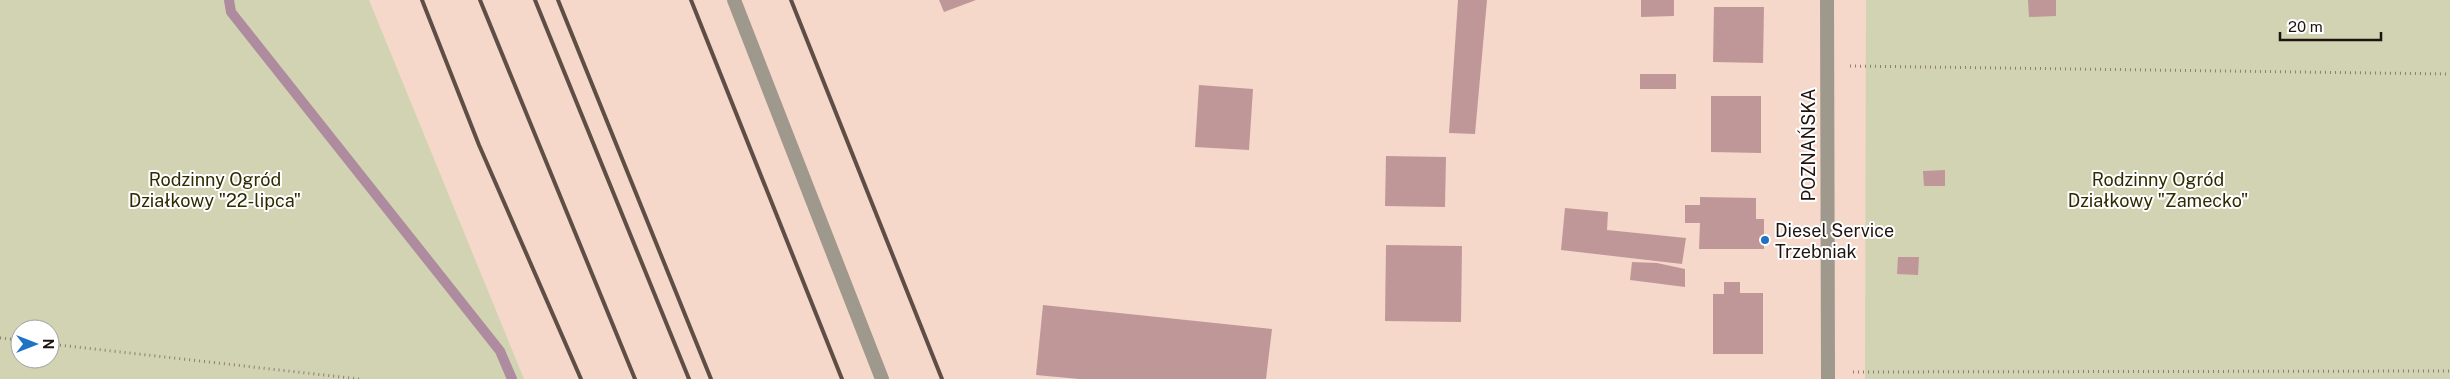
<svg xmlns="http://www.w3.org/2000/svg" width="2450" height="379" font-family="'Public Sans',sans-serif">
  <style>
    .green { fill: #d1d3b2; fill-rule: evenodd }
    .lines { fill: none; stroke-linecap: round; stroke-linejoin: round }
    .stream { stroke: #ae8b9e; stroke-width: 10 }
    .building { fill: #c09798 }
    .path { stroke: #907c72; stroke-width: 3; stroke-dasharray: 1 4; stroke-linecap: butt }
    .service { stroke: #9f988d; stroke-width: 14 }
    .tertiary { stroke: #9f988d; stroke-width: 14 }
    .rail { stroke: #5e4e46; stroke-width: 4 }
    .poi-dot { fill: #2073c2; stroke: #fff; stroke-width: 2 }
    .labels { text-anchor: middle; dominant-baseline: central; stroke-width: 4; stroke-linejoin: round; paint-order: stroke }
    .street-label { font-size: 18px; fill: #1f1510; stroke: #fff }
    .park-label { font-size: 18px; fill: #2c2c00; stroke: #fff }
    .poi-label { font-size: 18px; fill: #1f1510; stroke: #fff; text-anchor: start }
  </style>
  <rect width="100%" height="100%" fill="#f5d8c9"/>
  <!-- green -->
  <g class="green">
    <path d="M0 0H369L524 379H0ZM20 329H50V359H20Z"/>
    <path d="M1866 0H2450V379H1865Z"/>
  </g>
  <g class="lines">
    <!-- stream -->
    <path class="stream" d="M229 0 231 12 500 351 512 379"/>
  </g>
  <!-- building -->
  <g class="building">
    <path d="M939 0H976L944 12Z"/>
    <path d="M1458 0H1487L1475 134 1449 133Z"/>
    <path d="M1641 0H1674V16L1641 17Z"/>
    <path d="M2028 0H2056V16L2029 17Z"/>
    <path d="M1714 7H1764L1763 63 1713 62Z"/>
    <rect x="1640" y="74" width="36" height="15"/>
    <path d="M1199 85 1253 89 1249 150 1195 147Z"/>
    <path d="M1711 96H1761V153L1711 152Z"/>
    <path d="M1386 156 1446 157 1445 207 1385 206Z"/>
    <path d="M1945 170V186H1924L1923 171Z"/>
    <path d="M1700 197 1756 198V219H1764V249H1699L1700 223H1685V205H1700Z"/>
    <path d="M1565 208 1608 212 1607 230 1686 238 1682 264 1561 250Z"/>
    <path d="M1386 245 1462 246 1461 322 1385 321Z"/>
    <path d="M1898 257H1919L1918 275 1897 274Z"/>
    <path d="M1632 262 1657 263 1685 269V287L1630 280Z"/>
    <path d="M1724 282H1740V293H1763V354H1713V294H1724Z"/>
    <path d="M1043 305 1272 329 1266 379H1079L1036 375Z"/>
  </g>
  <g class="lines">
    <!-- path -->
    <g class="path">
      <path d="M1850 66 2450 74"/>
      <path d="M0 338 20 340"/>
      <path d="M50 344 359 379"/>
      <path d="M1853 372 2450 371"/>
    </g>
    <!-- service -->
    <path class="service" d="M734 0 882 379"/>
    <!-- tertiary -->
    <path class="tertiary" d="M1827 0 1828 379"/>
    <!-- rail -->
    <g class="rail">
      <path d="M422 0 479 145 581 379"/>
      <path d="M480 0 635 379"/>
      <path d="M535 0 689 379"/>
      <path d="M558 0 711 379"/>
      <path d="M691 0 842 379"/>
      <path d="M791 0 942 379"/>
    </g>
  </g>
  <!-- markers -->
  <circle class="poi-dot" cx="1765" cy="240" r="5"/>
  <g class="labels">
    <!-- street labels -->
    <g class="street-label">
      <text transform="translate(1808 145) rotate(-90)">POZNAŃSKA</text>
    </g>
    <!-- park labels -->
    <g class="park-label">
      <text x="215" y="179">Rodzinny Ogród<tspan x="215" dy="21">Działkowy "22-lipca"</tspan></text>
      <text x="2158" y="179">Rodzinny Ogród<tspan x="2158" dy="21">Działkowy "Zamecko"</tspan></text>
    </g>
    <!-- poi labels -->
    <g class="poi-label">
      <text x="1775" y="230">Diesel Service<tspan x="1775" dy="21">Trzebniak</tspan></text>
    </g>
  </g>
  <!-- north arrow -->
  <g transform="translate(35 344) rotate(90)"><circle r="24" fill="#ffffff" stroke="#a5a19f"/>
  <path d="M0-4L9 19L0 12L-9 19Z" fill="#2073c2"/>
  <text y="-8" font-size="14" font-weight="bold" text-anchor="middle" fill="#1f1510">N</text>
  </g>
  <!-- scale -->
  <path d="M2280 32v8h101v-8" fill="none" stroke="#1f1510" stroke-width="2.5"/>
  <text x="2288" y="32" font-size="15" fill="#1f1510" stroke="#ffffff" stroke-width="4" paint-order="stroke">20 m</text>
</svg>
